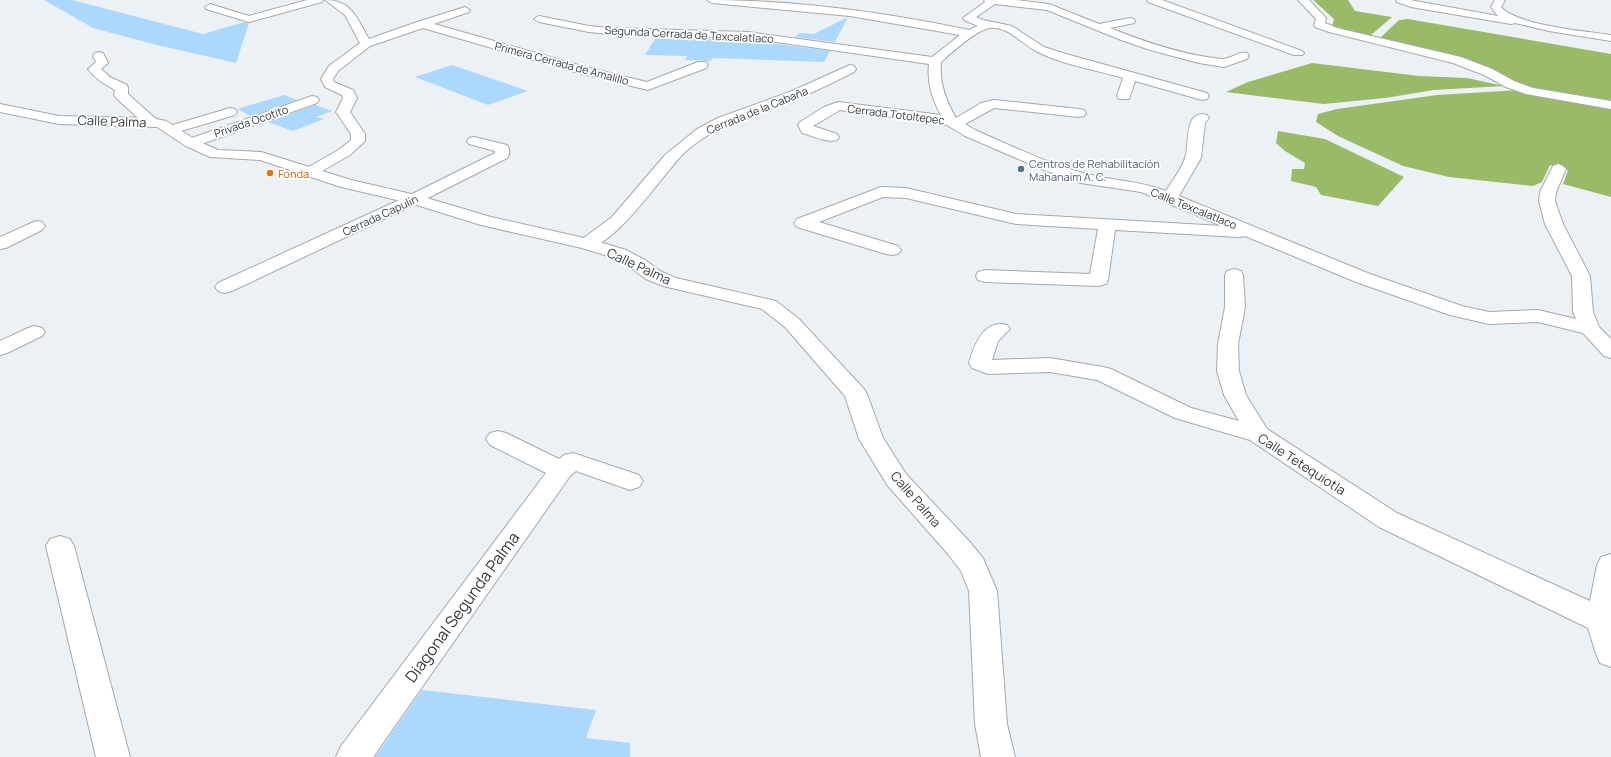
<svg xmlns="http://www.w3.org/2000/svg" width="1611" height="757" font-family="Manrope,sans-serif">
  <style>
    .forest { fill: #99bb68 }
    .building { fill: #add8fe }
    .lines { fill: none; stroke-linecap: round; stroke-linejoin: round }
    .minor-casing { stroke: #a4a9ae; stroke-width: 2 }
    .tertiary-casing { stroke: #a4a9ae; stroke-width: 2 }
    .minor { fill: #fff; fill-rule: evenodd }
    .tertiary { fill: #fff; fill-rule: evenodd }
    .service-dot { fill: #5c6f8a; stroke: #fdfeff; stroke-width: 1.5 }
    .food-dot { fill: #e8710a; stroke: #fdfeff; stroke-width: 1.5 }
    .labels { text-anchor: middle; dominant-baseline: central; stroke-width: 3.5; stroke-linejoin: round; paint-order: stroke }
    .far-street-label { font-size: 11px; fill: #37393b; stroke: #fdfeff }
    .far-service-label { font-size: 11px; fill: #4e5e75; stroke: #fdfeff; text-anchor: start }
    .far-food-label { font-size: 11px; fill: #c56008; stroke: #fdfeff; text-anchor: start }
    .street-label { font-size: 13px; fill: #37393b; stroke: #fdfeff }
    .near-street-label { font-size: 16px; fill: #37393b; stroke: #fdfeff }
  </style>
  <rect width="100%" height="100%" fill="#ecf1f6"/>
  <!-- forest -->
  <g class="forest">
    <path d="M1313 0H1348L1355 11 1392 17 1371 35 1376 40 1336 30 1332 26 1334 19Z"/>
    <path d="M1408 19 1611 54V104L1547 93 1519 85 1489 67 1386 41 1381 37 1399 20Z"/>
    <path d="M1312 63 1419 76 1467 78 1504 86 1434 90 1385 98 1324 104 1226 92 1248 82Z"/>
    <path d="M1519 90 1611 108V197L1563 184 1568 170 1550 165 1542 182 1533 186 1449 177 1403 166 1338 136 1316 122 1318 114 1337 109 1437 95Z"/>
    <path d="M1278 131 1325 139 1404 177 1378 206 1321 195 1316 187 1291 181 1292 169H1304L1305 163 1285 151 1276 143Z"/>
  </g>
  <!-- building -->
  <g class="building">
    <path d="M44 0H72L203 34 244 22 249 23 236 63 157 45 93 28Z"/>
    <path d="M848 17 835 42 794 37 800 33 814 34Z"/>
    <path d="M656 37 748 40 830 51 824 62 713 58 711 61 685 60 687 56 645 55Z"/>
    <path d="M452 65 528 91 488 105 415 77Z"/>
    <path d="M284 95 297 100 251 116 237 109Z"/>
    <path d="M315 105 332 111 316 117 324 119 293 131 268 122Z"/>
    <path d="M422 690 596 710 586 738 630 743V757H375Z"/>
  </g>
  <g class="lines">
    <!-- minor casing -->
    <g class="minor-casing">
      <g id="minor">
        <path d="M307 0H323L322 2 249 22 206 9 205 7 210 4 249 16Z"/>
        <path d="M325 0C352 0 357 19 369 39L417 22 465 7 470 10 469 12 434 24 589 68 647 82 698 62H706L708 65 706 68 648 90 582 74 423 28 370 46 338 71 333 79 334 82 353 90 357 98 350 112 365 134V141L350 155 315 175 310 177 305 175 302 172 305 169 340 149 351 140V134L336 112 343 98 342 95 325 87 321 79 329 66 360 43 345 15Z"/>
        <path d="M707 0C795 0 883 12 969 30L978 26 964 20 963 18 985 2 984 0H1015L1049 4 1099 24 1130 18 1134 19 1135 21 1134 23 1110 28C1145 42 1183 55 1221 59 1230 60 1238 51 1247 53L1249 56 1247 59 1224 67 1199 63 1150 50 1121 40 1047 10 995 4 976 17 983 20 1012 26 1044 47 1066 54 1207 93 1209 96 1207 99 1202 100 1135 81 1129 99H1119L1117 96 1123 78C1096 70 1060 64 1036 51 1022 44 1008 26 990 28 976 30 952 52 941 62 939 82 946 101 956 118L981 103 994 100 1079 109 1084 110 1086 113 1084 116 1079 117 994 108 965 124 975 130C1010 145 1046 163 1083 173 1111 181 1138 180 1166 191 1172 181 1181 170 1185 158 1190 145 1183 109 1207 115L1209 118 1205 123 1201 158 1179 196 1370 274 1462 306 1489 312 1538 310 1576 319 1573 312 1572 276 1545 224 1539 201 1540 192 1553 166 1558 164 1563 166 1566 169 1556 192 1555 201 1563 224 1590 276 1593 312 1599 327 1611 339V358L1604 356 1583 333 1538 322 1489 324 1450 315 1356 282 1245 236 1239 237 1115 230 1108 280 1106 284 1099 286 985 282 978 280 976 276 978 272 985 270 1090 274 1098 229 1016 224 906 198 883 197 819 222 898 246 901 250 898 254 892 255 886 254 797 227 794 223 797 219 881 187 906 188 1016 214 1222 226 1141 192 1081 183 1044 170 965 136 947 125 840 110 813 126 837 134 839 137 837 140C826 143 813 136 802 133L798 125 800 122 824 107 838 102 941 115C932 100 927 81 929 64L748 38 610 34 589 32 539 22 534 19 539 16 589 26 610 28 748 32 932 57 960 35 850 16 712 3Z"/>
        <path d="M1147 0H1162L1302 51 1304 53 1302 55H1294L1148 2Z"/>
        <path d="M1298 0H1309L1326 18 1325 23 1337 28 1461 57 1492 69 1514 81 1533 88 1611 101V109L1526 94 1506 87 1484 75 1453 63 1329 32 1315 27 1314 25 1316 19Z"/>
        <path d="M1396 0H1410L1498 16 1491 7 1495 0H1505L1501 7C1519 26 1584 31 1611 35V41L1549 31 1515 23 1511 24 1411 7 1397 2Z"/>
        <path d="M99 52 103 53 108 63 101 69 110 77 127 85 128 88V94L156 119 158 122 156 125 151 126 146 125 116 98 114 95 115 90C105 84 95 79 88 69L96 62 93 56 95 53Z"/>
        <path d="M850 65 854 66 856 69 854 72C834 82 814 92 794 100 756 114 716 124 685 152 663 173 611 255 581 248L578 244 581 240 612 217 665 155 697 129 718 118 792 91Z"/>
        <path d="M312 96 317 97 319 100 317 103 196 146 191 147 186 146 184 143 186 140Z"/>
        <path d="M230 108 235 109 237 112 235 115 171 134 166 133 164 130 166 127Z"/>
        <path d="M474 137 507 145C510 149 510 154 507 158L420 202 232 291 225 293 218 291 215 287 218 283 408 196 495 153V151L469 144 467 141 469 138Z"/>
        <path d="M36 221 42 222 45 226 42 230 6 248 0 249V237Z"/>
        <path d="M1234 269 1241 271 1243 275 1245 307 1238 344 1239 371 1246 395 1267 429 1397 513 1590 601 1597 565 1601 557 1611 554V667L1600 663 1596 654 1588 628 1379 527 1250 440 1175 418 1097 380 1050 372 988 374 972 368 969 363C974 345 984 319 1007 325L1010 329 998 341 992 360 1050 358 1103 367 1111 369 1191 408 1239 421 1224 395 1217 371 1218 344 1225 307V275L1227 271Z"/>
        <path d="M35 326 42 328 45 332 42 336 7 353 0 355V341L28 328Z"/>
        <path d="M498 431 506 433 559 459 564 455 573 453 639 475 643 481 639 487 630 490 576 471 570 476 373 757H336L341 746 546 473 490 445 486 439 490 433Z"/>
        <path d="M60 536 70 539 74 546 130 757H96L46 546 50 539Z"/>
      </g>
    </g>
    <!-- tertiary casing -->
    <g class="tertiary-casing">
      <path id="tertiary" d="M0 104 59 116 151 118 166 121 196 140 218 150 261 152 351 180 420 196 491 217 593 240 626 250 645 260 660 271 676 278 776 301 799 319 864 389 867 394 883 438 906 474 968 540 983 558 997 591 1007 724 1015 757H981L975 724 969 591 961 571 948 554 888 486 859 439 845 396 785 327 762 309 663 286 646 279 631 268 614 258 582 248 481 225 410 203 341 187 260 160 210 157 186 146 157 127 59 124 0 112Z"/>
    </g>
    <!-- minor -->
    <use href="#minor" class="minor"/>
    <!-- tertiary -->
    <use href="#tertiary" class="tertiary"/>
  </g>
  <!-- markers -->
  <circle class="service-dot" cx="1021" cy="169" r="4"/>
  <circle class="food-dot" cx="270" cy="173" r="4"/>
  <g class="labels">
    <!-- far-street labels -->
    <g class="far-street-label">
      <text transform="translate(689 34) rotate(3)">Segunda Cerrada de Texcalatlaco</text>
      <text transform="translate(562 63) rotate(15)">Primera Cerrada de Amalillo</text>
      <text transform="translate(757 110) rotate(-22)">Cerrada de la Cabaña</text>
      <text transform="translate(896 114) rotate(7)">Cerrada Totoltepec</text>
      <text transform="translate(251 121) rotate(-19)">Privada Ocotito</text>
      <text transform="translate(1194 208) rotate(22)">Calle Texcalatlaco</text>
      <text transform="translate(380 215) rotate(-25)">Cerrada Capulín</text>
    </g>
    <!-- far-service labels -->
    <g class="far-service-label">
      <text x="1029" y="163">Centros de Rehabilitación<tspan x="1029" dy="13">Mahanaim A. C.</tspan></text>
    </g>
    <!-- far-food labels -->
    <g class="far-food-label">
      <text x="278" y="173">Fonda</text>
    </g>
    <!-- street labels -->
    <g class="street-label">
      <text transform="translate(112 121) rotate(2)">Calle Palma</text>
      <text transform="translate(639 266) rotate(25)">Calle Palma</text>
      <text transform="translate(1302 464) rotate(33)">Calle Tetequiotla</text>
      <text transform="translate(916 499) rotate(49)">Calle Palma</text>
    </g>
    <!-- near-street labels -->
    <g class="near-street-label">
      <text transform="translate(462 607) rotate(-54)">Diagonal Segunda Palma</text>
    </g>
  </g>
</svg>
